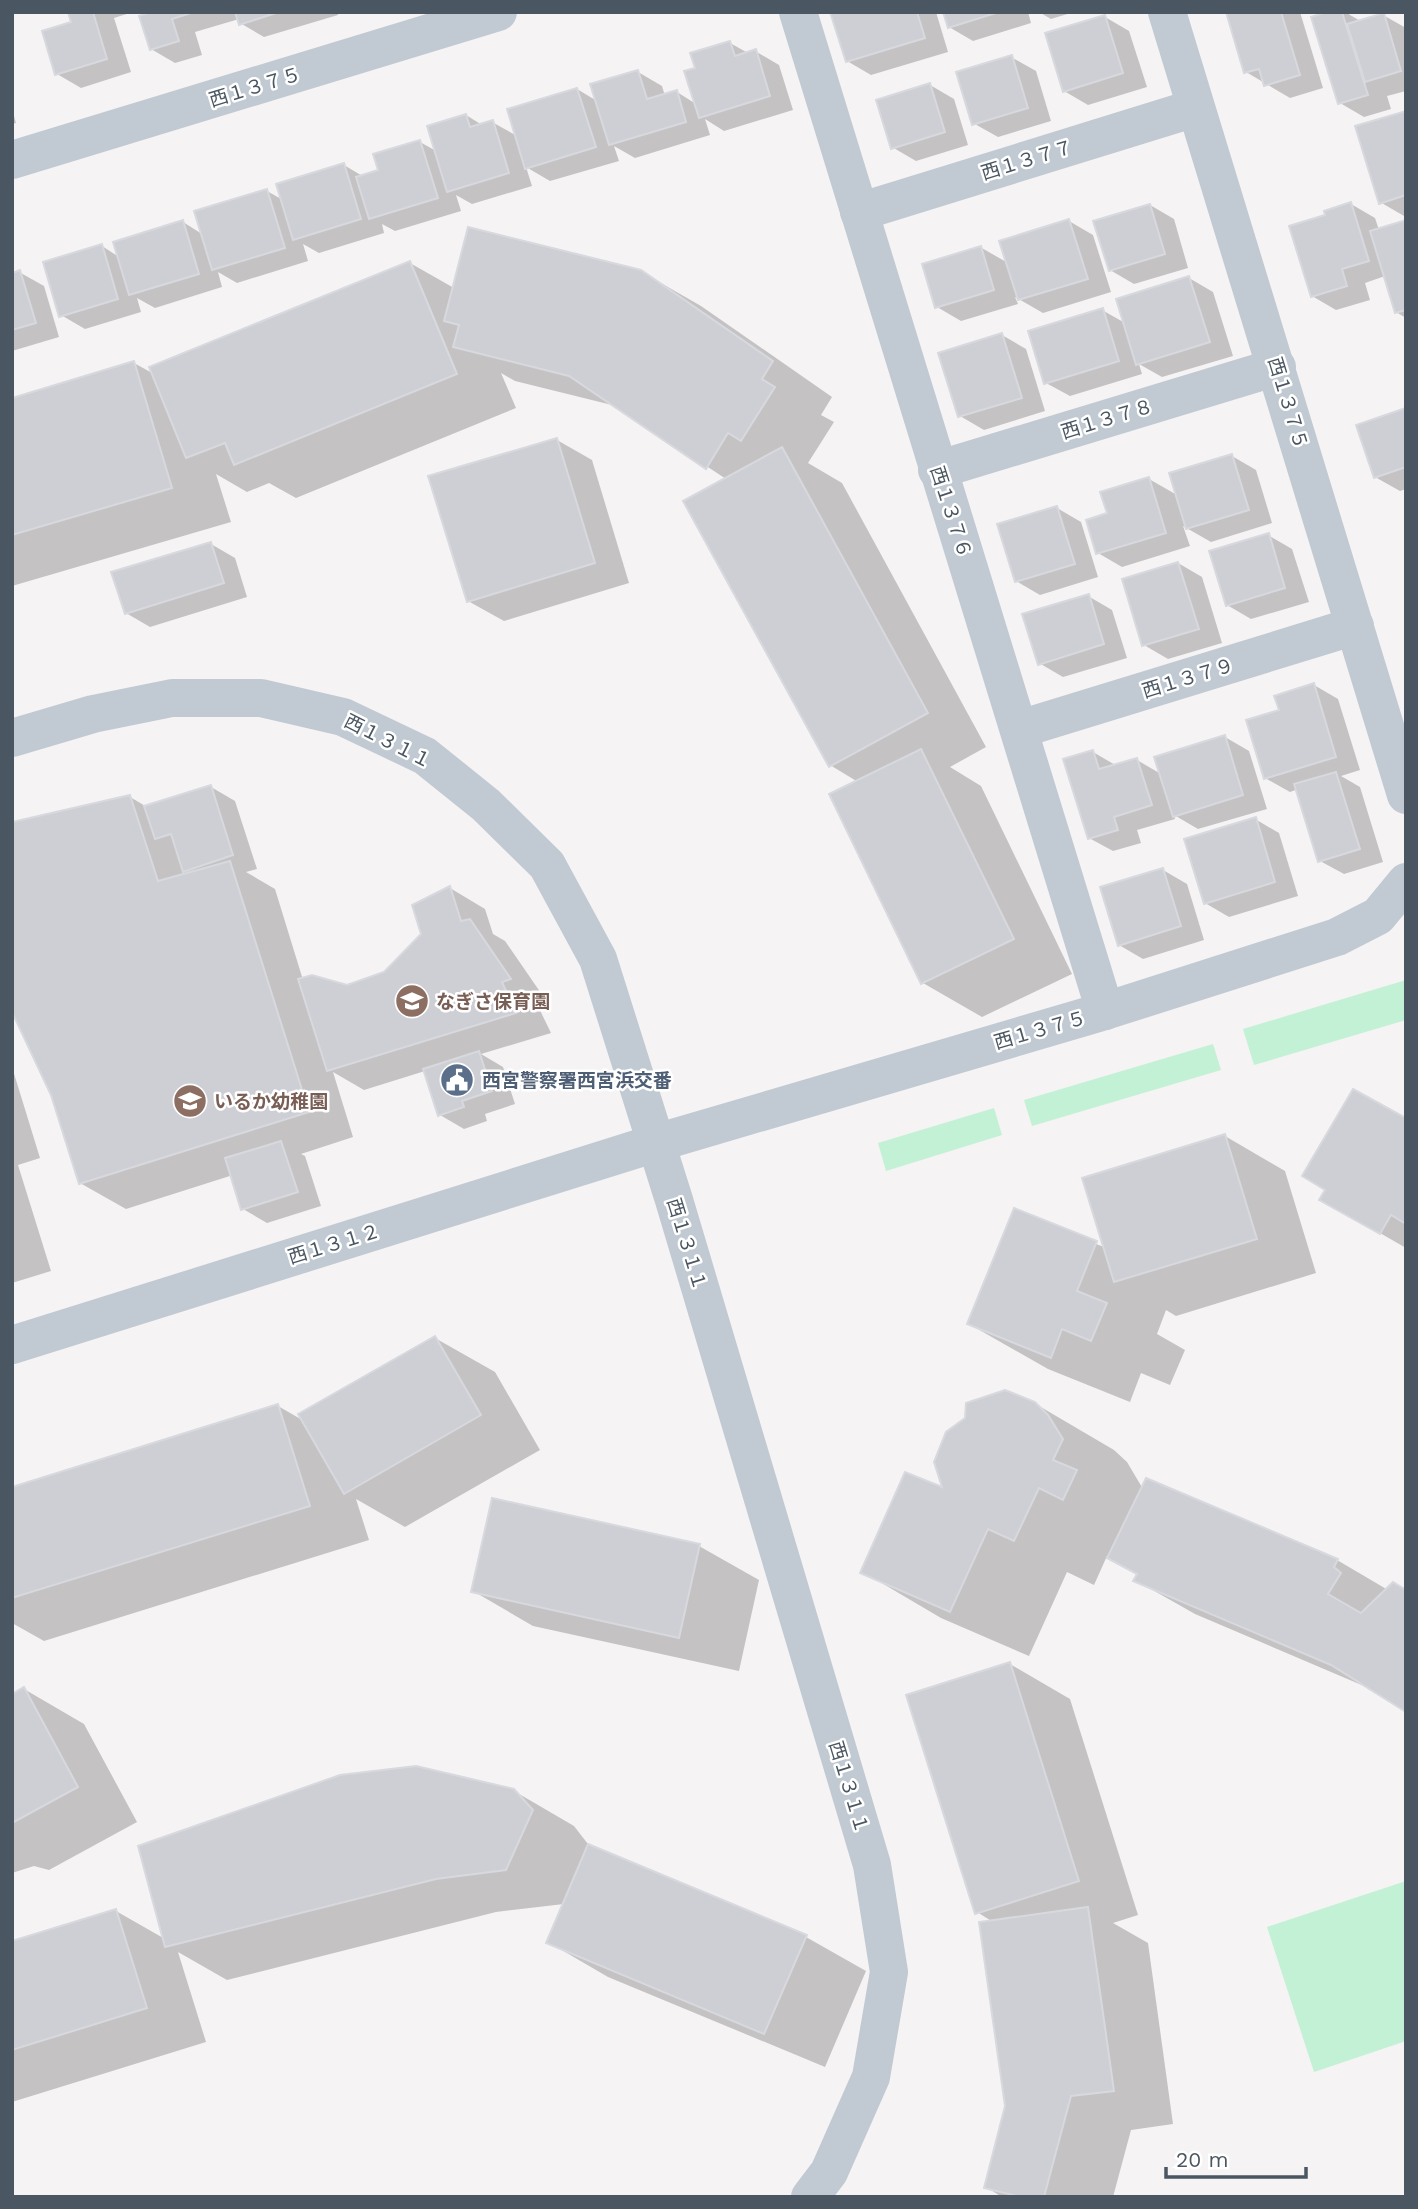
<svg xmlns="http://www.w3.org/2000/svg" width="1418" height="2209" font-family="'Work Sans','Noto Sans JP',sans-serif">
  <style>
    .green { fill: #c3f1d5 }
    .shadow { fill: #0003 }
    .building { fill: #cdcfd5; stroke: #d7d9de; stroke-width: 2 }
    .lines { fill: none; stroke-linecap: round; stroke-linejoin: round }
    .minor { stroke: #c1cad2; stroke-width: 38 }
    .tertiary { stroke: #c1cad2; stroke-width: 38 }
    .labels { text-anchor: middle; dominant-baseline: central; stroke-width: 5; stroke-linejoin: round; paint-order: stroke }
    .street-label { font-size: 19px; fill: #4a5661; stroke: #fff }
    .education-label { font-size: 19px; font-weight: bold; fill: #785e54; stroke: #fff; text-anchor: start }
    .service-label { font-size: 19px; font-weight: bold; fill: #4e5e75; stroke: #fff; text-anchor: start }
  </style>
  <rect width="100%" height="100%" fill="#f5f3f3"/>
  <!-- green -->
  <g class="green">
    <path d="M1406 980V1020L1254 1065 1243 1029Z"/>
    <path d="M1213 1044 1221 1070 1032 1126 1024 1100Z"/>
    <path d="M994 1108 1002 1135 886 1171 878 1143Z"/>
    <path d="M1406 1881V2041L1314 2072 1267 1927Z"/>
  </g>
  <!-- shadow -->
  <g class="shadow">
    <path d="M70 12H133L114 18 131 72 81 88 57 74 74 23Z"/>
    <path d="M157 12H338V15L264 37 240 23 239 19 195 32 202 55 175 63 151 49Z"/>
    <path d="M832 12H936L948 52 871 75 847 61Z"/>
    <path d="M945 12H1028L1031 23 973 41 949 27Z"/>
    <path d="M1039 12H1074L1051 19Z"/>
    <path d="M1227 12H1300L1323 88 1290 98 1246 72Z"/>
    <path d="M1332 12H1345L1362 22 1383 15 1406 28V91L1387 96 1391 109 1364 117 1340 103Z"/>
    <path d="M1105 17 1129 31 1147 87 1088 105 1064 91Z"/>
    <path d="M730 43 748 53 755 51 779 65 793 110 724 131 705 119 710 135 635 158 614 146 619 161 550 181 526 167 532 186 472 204 456 195 461 211 395 231 382 224 384 233 319 253 303 244 308 261 237 283 218 272 222 287 155 308 137 298 141 312 85 329 61 315 102 246 119 257 183 222 202 234 267 191 283 200 344 165 364 177 381 172 420 142 436 151 466 115 482 125 492 122 517 136 577 89 597 101 638 72 662 86 665 96 677 92 696 104 697 69Z"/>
    <path d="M1011 57 1036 71 1051 121 998 137 973 123Z"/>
    <path d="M930 85 954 99 968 145 916 161 892 147Z"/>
    <path d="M12 109 16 123 12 124Z"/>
    <path d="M1406 113V216H1404L1380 202Z"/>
    <path d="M1351 204 1375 218 1379 230 1406 222V318L1396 312 1385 276 1365 283 1370 300 1336 310 1312 296 1327 216Z"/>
    <path d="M1150 205 1174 219 1188 268 1134 284 1110 270Z"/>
    <path d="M1069 221 1093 235 1111 292 1043 313 1015 297 1018 304 961 321 937 307 980 247 1008 263Z"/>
    <path d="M410 263 454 288 640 271 701 306 832 397 821 415 834 422 808 463 842 483 986 747 950 767 981 786 1072 974 982 1017 923 983 858 782 830 765 726 479 616 406 515 381 501 373 516 408 296 498 269 483 247 492 216 474 231 522 12 586V399L134 363 154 374Z"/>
    <path d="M19 272 44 286 59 337 12 351V274Z"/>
    <path d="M1189 278 1213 292 1233 356 1162 377 1139 364 1142 374 1070 396 1046 383 1102 310 1125 323Z"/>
    <path d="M1002 335 1026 349 1045 411 984 430 960 416Z"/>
    <path d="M1406 410V489L1400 491 1375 477Z"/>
    <path d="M557 440 592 460 629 583 504 621 468 601Z"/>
    <path d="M1232 456 1256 470 1272 523 1211 542 1183 526 1190 546 1122 567 1098 553 1109 515 1149 479 1177 495Z"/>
    <path d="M1057 508 1081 522 1098 577 1040 595 1016 581Z"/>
    <path d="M1268 535 1292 549 1309 602 1251 619 1227 605Z"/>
    <path d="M211 544 235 558 247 597 150 627 126 613Z"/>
    <path d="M1178 563 1202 577 1222 643 1168 659 1144 645Z"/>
    <path d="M1088 596 1112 610 1127 658 1063 677 1039 663Z"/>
    <path d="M1314 685 1338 699 1360 770 1341 776 1360 787 1383 862 1344 874 1320 861 1298 789 1290 792 1265 778Z"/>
    <path d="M1225 737 1249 751 1267 809 1198 829 1174 815 1175 819 1137 830 1141 843 1113 851 1089 838 1093 752 1117 766 1137 760 1161 774Z"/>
    <path d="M211 787 235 801 257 869 246 872 275 889 303 980 347 987 385 973 423 935 450 888 485 909 493 934 505 941 545 999 536 1002 551 1033 481 1054 503 1067 515 1104 485 1114 487 1121 464 1129 440 1115 425 1071 364 1090 333 1072 353 1137 301 1154 305 1156 321 1206 267 1223 243 1209 233 1175 126 1209 80 1183 130 797 147 807Z"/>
    <path d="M1255 819 1279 833 1298 896 1229 917 1205 903Z"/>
    <path d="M1163 870 1187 884 1204 940 1143 959 1119 945Z"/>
    <path d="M12 1067 40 1158 18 1165 51 1271 12 1283Z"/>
    <path d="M1406 1120V1248L1321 1199Z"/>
    <path d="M1225 1136 1285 1171 1316 1273 1176 1316 1166 1310 1157 1334 1185 1350 1170 1385 1141 1373 1130 1402 1048 1369 969 1324 1015 1210 1106 1248Z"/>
    <path d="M435 1338 495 1372 540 1450 405 1527 356 1499 369 1540 44 1641 12 1623V1488L278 1406 304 1421Z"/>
    <path d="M1034 1403 1114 1450 1127 1462 1143 1489 1337 1560 1388 1590 1378 1692 1195 1614 1135 1580 1138 1574 1107 1556 1094 1585 1067 1572 1029 1656 941 1618 863 1572Z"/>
    <path d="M699 1546 759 1580 739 1671 533 1626 473 1591Z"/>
    <path d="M1010 1664 1070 1699 1138 1915 1113 1923 1148 1943 1173 2124 1131 2130 1113 2197H1002L986 2187 1006 2106 993 1922 977 1912Z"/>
    <path d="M24 1689 84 1724 137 1822 49 1870 34 1866 12 1873V1696Z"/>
    <path d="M514 1791 574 1826 591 1848 806 1937 866 1971 825 2067 608 1977 548 1942 564 1904 496 1912 227 1980 178 1952 206 2042 12 2102V1943L116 1911 165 1939Z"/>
  </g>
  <!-- building -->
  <g class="building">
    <path d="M68 12H93L107 59 55 75 42 31 71 22Z"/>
    <path d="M151 12H194L172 19 179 41 150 50 139 16Z"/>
    <path d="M235 12H279L239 25Z"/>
    <path d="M830 12H917L925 38 846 62Z"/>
    <path d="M943 12H999L948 28Z"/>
    <path d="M1226 12H1281L1300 75 1264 86 1259 69 1244 73Z"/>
    <path d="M1326 12H1342L1368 95 1338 104 1311 17Z"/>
    <path d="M1384 13 1401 71 1365 82 1347 24Z"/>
    <path d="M1105 15 1123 73 1063 92 1045 33Z"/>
    <path d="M730 41 735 56 756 49 770 96 699 118 684 71 695 68 690 53Z"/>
    <path d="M1012 55 1028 108 972 125 956 72Z"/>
    <path d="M638 70 647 99 677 90 686 122 609 145 590 84Z"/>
    <path d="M930 83 945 132 891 149 876 100Z"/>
    <path d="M577 88 596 147 525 169 507 109Z"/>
    <path d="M1406 111V195L1379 204 1355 126Z"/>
    <path d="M466 114 470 127 493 120 509 173 447 192 427 126Z"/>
    <path d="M420 140 438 198 369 219 356 177 378 170 373 154Z"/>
    <path d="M344 163 361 219 293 240 276 184Z"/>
    <path d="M267 189 285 248 212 270 194 211Z"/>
    <path d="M1351 202 1369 261 1342 269 1347 286 1311 297 1289 226 1325 215 1324 211Z"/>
    <path d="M1150 204 1165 254 1109 271 1093 221Z"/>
    <path d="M1069 219 1088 279 1018 300 999 241Z"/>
    <path d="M183 220 199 274 129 295 113 242Z"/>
    <path d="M1406 220V310L1395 313 1370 231Z"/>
    <path d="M468 227 641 270 773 361 762 379 775 387 741 441 728 433 706 469 569 376 453 347 459 325 444 321Z"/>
    <path d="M102 244 118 299 59 317 43 262Z"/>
    <path d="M981 246 994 290 935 308 922 264Z"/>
    <path d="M410 261 457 374 234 465 225 443 186 458 149 367Z"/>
    <path d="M20 270 36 323 12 330V273Z"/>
    <path d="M1189 276 1210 342 1136 365 1116 299Z"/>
    <path d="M1103 308 1119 361 1044 384 1028 331Z"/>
    <path d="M1002 333 1022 398 958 417 938 353Z"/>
    <path d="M134 361 172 488 12 535V398Z"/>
    <path d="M1406 408V467L1374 478 1356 425Z"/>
    <path d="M557 438 595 563 467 602 428 476Z"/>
    <path d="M782 447 928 713 829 767 683 501Z"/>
    <path d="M1232 454 1249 510 1186 529 1169 473Z"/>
    <path d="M1149 477 1166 533 1096 554 1086 520 1107 513 1100 492Z"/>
    <path d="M1057 506 1075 564 1015 582 997 524Z"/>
    <path d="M1269 533 1285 588 1226 606 1209 551Z"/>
    <path d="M211 542 224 583 125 614 111 572Z"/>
    <path d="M1178 562 1199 629 1142 646 1122 579Z"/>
    <path d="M1089 594 1104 644 1038 665 1022 614Z"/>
    <path d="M1314 683 1336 757 1264 779 1246 720 1279 710 1274 696Z"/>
    <path d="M1225 735 1243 795 1173 817 1154 757Z"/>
    <path d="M921 749 1014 939 921 984 829 794Z"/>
    <path d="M1093 750 1099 769 1137 758 1152 805 1114 817 1118 830 1088 839 1063 759Z"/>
    <path d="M1336 772 1360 849 1318 862 1294 784Z"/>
    <path d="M211 785 233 855 183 872 171 834 155 839 144 806Z"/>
    <path d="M130 795 158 881 230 861 309 1112 79 1184 51 1095 12 1012V822Z"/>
    <path d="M1256 817 1275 882 1204 904 1184 839Z"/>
    <path d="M1163 868 1181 926 1118 946 1100 887Z"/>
    <path d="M450 886 461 921 470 919 511 979 502 982 516 1013 327 1071 298 979 312 975 347 985 384 972 421 934 412 905Z"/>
    <path d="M479 1051 492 1091 462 1101 464 1107 438 1116 423 1069Z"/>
    <path d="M1353 1089 1406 1118V1224L1391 1215 1380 1234 1319 1200 1325 1190 1302 1176Z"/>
    <path d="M1225 1134 1257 1239 1114 1282 1082 1178Z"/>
    <path d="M281 1141 298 1192 241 1210 225 1158Z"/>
    <path d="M1014 1208 1097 1241 1077 1291 1107 1303 1091 1341 1062 1329 1051 1358 967 1324Z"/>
    <path d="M435 1336 481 1415 344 1494 298 1414Z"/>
    <path d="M1005 1390 1035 1402 1048 1415 1063 1439 1053 1460 1077 1470 1063 1500 1039 1488 1014 1541 988 1529 950 1612 860 1573 905 1472 942 1487 934 1462 946 1432 965 1418 966 1403Z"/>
    <path d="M278 1404 310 1506 12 1598V1487Z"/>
    <path d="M1146 1478 1338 1559 1334 1567 1341 1573 1328 1594 1361 1613 1393 1582 1406 1590V1712L1331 1665 1133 1581 1137 1574 1107 1558Z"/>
    <path d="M492 1498 700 1544 679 1638 471 1592Z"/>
    <path d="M1010 1662 1079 1881 975 1914 906 1695Z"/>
    <path d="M24 1687 78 1787 12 1823V1694Z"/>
    <path d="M416 1766 514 1789 533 1810 506 1870 436 1879 165 1947 138 1846 340 1775Z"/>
    <path d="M588 1844 807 1935 764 2034 546 1943Z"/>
    <path d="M1088 1907 1114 2091 1071 2096 1044 2197H1021L984 2188 1005 2106 979 1922Z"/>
    <path d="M116 1909 147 2008 12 2050V1941Z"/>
  </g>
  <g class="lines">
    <!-- minor -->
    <g class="minor">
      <path d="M798 12 1105 1011"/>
      <path d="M859 212 1195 108"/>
      <path d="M937 470 1277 367"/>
      <path d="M1020 729 1355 626"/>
    </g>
    <!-- tertiary -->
    <g class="tertiary">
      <path d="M1167 12 1406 795"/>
      <path d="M12 160 498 12"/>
      <path d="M12 738 93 714 172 698H261L343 717 425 756 486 805 547 865 598 959 674 1200 872 1865 889 1972 871 2077 829 2172 810 2197"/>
      <path d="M12 1345 656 1143 1105 1011 1337 937 1378 916 1406 882"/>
    </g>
  </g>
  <!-- icons -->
  <defs>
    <g id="school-disc" transform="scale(1.75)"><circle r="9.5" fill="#8d6e63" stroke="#fff"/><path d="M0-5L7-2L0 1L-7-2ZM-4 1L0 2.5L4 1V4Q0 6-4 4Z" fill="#fff"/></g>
    <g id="civic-disc" transform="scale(1.75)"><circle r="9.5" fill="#5c6f8a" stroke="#fff"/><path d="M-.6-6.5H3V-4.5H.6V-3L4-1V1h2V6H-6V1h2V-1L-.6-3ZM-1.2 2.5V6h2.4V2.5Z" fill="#fff"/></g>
  </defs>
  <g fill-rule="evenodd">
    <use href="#school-disc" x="412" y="1001"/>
    <use href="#civic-disc" x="457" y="1080"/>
    <use href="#school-disc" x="190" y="1101"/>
  </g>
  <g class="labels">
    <!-- street labels -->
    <g class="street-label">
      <text transform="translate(255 87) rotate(-17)">西１３７５</text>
      <text transform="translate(1027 160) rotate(-17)">西１３７７</text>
      <text transform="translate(1288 403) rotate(73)">西１３７５</text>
      <text transform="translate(1107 419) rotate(-17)">西１３７８</text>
      <text transform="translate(951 512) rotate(72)">西１３７６</text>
      <text transform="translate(1188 678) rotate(-17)">西１３７９</text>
      <text transform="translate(388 741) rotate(27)">西１３１１</text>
      <text transform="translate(1040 1030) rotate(-16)">西１３７５</text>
      <text transform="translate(334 1244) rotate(-17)">西１３１２</text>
      <text transform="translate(687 1244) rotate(73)">西１３１１</text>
      <text transform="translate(849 1787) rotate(73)">西１３１１</text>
    </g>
    <!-- education labels -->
    <g class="education-label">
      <text x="436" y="1001">なぎさ保育園</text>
      <text x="214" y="1101">いるか幼稚園</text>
    </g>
    <!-- service labels -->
    <g class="service-label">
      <text x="482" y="1080">西宮警察署西宮浜交番</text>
    </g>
  </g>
  <!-- border -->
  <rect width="1418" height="2209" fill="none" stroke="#4a5661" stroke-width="28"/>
  <!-- scale -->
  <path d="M1166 2167v10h140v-10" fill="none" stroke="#4a5661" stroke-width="3.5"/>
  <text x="1176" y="2167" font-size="21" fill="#4a5661" stroke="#ffffff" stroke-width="5" paint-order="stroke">20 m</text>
</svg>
